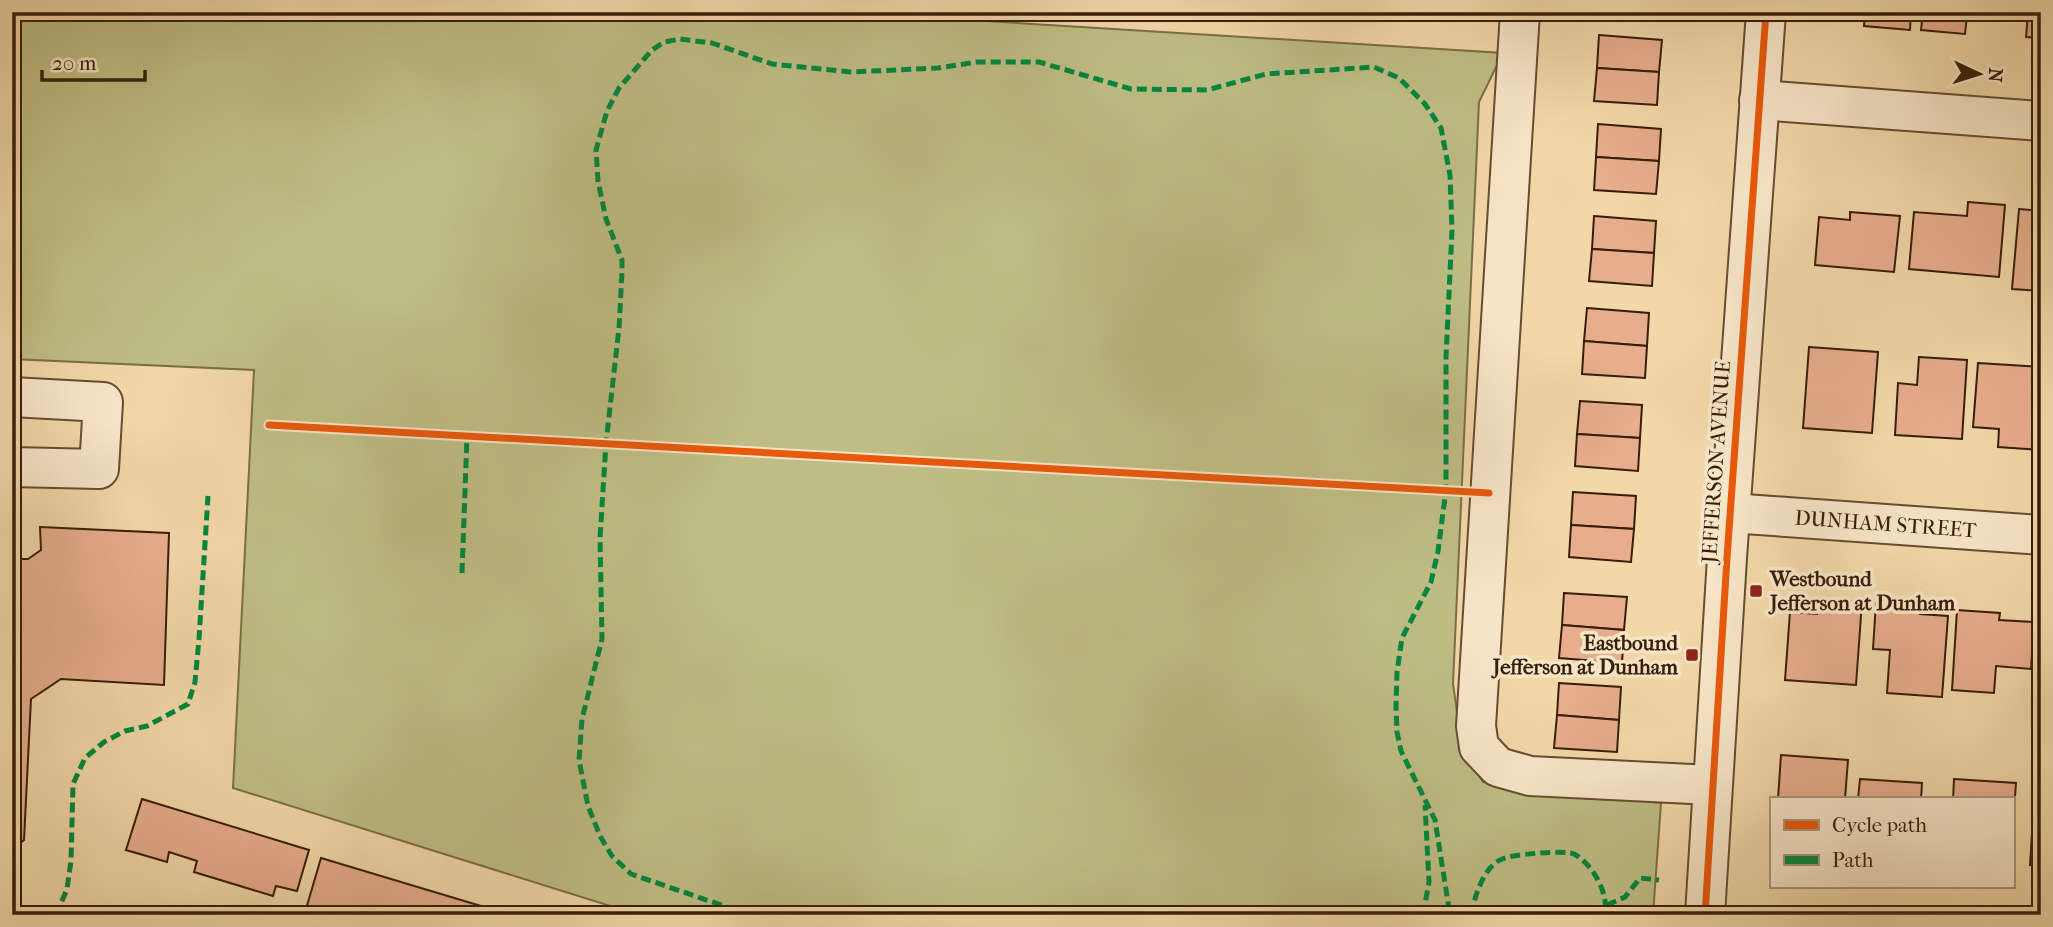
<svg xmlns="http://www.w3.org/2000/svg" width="2053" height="927" font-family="'IM FELL French Canon',serif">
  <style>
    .green { fill: #bfbd85; stroke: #7b6e46; stroke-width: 2 }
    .building { fill: #e7ad8d; stroke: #371e08; stroke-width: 2 }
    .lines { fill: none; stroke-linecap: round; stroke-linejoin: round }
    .minor-casing { stroke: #664c30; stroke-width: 42 }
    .minor { stroke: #f7e5c7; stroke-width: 38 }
    .quiet { stroke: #00873e; stroke-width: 5; stroke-dasharray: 10 5; stroke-linecap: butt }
    .cycleway-casing { stroke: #f7e5c7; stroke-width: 11 }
    .cycleway { stroke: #e8590c; stroke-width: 7 }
    .poi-dot { fill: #8f2418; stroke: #f7e5c7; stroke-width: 2.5 }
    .labels { text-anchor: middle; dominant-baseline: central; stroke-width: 7; stroke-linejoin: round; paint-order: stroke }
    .street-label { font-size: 21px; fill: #371e08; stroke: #f7e5c7 }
    .poi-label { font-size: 21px; font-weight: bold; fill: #371e08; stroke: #f7e5c7; text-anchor: start }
  </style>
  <rect width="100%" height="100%" fill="#f2d7a9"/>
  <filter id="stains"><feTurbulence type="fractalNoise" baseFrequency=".00286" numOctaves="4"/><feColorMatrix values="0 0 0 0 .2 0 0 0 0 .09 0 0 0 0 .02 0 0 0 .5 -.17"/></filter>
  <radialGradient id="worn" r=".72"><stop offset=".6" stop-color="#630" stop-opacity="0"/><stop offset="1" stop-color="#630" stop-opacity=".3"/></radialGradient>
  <!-- green -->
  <path class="green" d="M12 12H840L1503 53 1479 102 1453 684 1462 747 1483 782 1661 803 1653 915H639L233 788 254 370 12 359Z"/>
  <!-- building -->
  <g class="building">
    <path d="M1865 12H1911L1910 30 1864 26Z"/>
    <path d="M1923 12H2011L2010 18 1967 15 1965 34 1921 30Z"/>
    <path d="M2028 12H2041V38L2026 37Z"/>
    <path d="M1599 35 1662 40 1659 72 1597 68Z"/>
    <path d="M1597 68 1659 72 1657 105 1594 101Z"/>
    <path d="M1598 124 1661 129 1659 161 1596 157Z"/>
    <path d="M1596 157 1659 161 1656 194 1594 190Z"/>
    <path d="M1968 202 2005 205 1999 277 1909 269 1914 212 1967 216Z"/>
    <path d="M2019 209 2041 211V291L2012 289Z"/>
    <path d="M1850 212 1900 216 1894 272 1815 265 1819 217 1850 220Z"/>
    <path d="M1594 216 1656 221 1654 253 1592 249Z"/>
    <path d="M1592 249 1654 253 1652 286 1589 281Z"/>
    <path d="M1587 308 1649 313 1647 346 1584 341Z"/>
    <path d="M1584 341 1647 346 1645 378 1582 374Z"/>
    <path d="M1809 347 1878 352 1872 433 1803 428Z"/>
    <path d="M1919 357 1967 360 1962 439 1895 435 1898 383 1917 385Z"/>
    <path d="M1978 363 2041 367V450L1998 447 1999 429 1973 427Z"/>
    <path d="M1580 401 1642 405 1640 438 1577 434Z"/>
    <path d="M1577 434 1640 438 1638 471 1575 466Z"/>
    <path d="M1573 492 1636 496 1634 529 1571 525Z"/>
    <path d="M1571 525 1634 529 1631 562 1569 557Z"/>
    <path d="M40 527 169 533 164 685 61 679 31 699 24 840 12 850V559H28L41 550Z"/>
    <path d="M1564 593 1627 597 1624 630 1562 625Z"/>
    <path d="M1818 599 1862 602 1856 685 1785 680 1790 612 1817 614Z"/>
    <path d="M1876 603 1921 606 1920 614 1948 616 1942 697 1887 693 1890 650 1873 649Z"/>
    <path d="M1957 610 2000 613 1999 620 2034 622 2031 669 1996 666 1994 693 1952 690Z"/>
    <path d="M1562 625 1624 630 1622 663 1559 658Z"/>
    <path d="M1559 683 1621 687 1619 720 1557 715Z"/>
    <path d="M1557 715 1619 720 1617 752 1554 748Z"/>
    <path d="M1781 755 1848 760 1845 799H1778Z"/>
    <path d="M1860 779 1922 783 1921 799H1858Z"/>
    <path d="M1954 779 2016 783 2013 824V799H1953Z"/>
    <path d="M2035 783H2041V866L2030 865Z"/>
    <path d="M142 799 309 850 297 891 276 886 273 896 194 872 197 861 169 852 167 862 126 850Z"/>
    <path d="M321 858 491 909 490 915H327L306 909Z"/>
    <path d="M136 908 158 915H134Z"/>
  </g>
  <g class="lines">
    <!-- minor casing -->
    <g class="minor-casing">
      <g id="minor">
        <path d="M1520 12 1476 726 1479 747 1498 767 1530 776 1712 785"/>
        <path d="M1759 100 2041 121"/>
        <path d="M12 397 103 402 99 469 12 467"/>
        <path id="s1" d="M1730 513 2041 535"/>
        <path d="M1705 915 1727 558 1766 12"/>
      </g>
    </g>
    <!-- minor -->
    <use href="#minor" class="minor"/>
    <!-- quiet -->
    <g class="quiet">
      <path d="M13 339 14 301"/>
      <path d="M462 573 467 436"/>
      <path d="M1607 905 1625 897 1640 878 1659 880"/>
      <path d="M56 915 67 889 71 861 73 784 85 758 104 742 125 731 147 726 188 704 195 682 199 639 208 496"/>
      <path d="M750 915 631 874 612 856 600 836 588 806 579 760 582 719 602 639 600 538 606 443 619 328 622 273V260L606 219 598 181 596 150 607 111 619 88 652 50 664 42 680 39 712 43 772 64 852 72 938 68 977 62H1039L1131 89 1207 90 1266 74 1374 67 1399 78 1425 104 1441 128 1450 175 1452 230 1446 357V490L1438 551 1431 582 1402 638 1397 672 1396 706 1397 732 1401 751 1435 820 1450 915"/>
      <path d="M1423 915 1429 882 1425 805"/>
      <path d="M1471 915C1475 896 1483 867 1502 859 1513 854 1564 850 1574 854 1593 864 1609 894 1605 915"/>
    </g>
    <!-- cycleway casing -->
    <g class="cycleway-casing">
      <g id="cycleway">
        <path d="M269 425 1489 493"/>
        <path d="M1705 915 1727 558 1766 12"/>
      </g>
    </g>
    <!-- cycleway -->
    <use href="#cycleway" class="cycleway"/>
  </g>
  <!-- markers -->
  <g class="poi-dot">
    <rect x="1749" y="584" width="14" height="14" rx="3.5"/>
    <rect x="1685" y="648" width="14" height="14" rx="3.5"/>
  </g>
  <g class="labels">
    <!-- street labels -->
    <g class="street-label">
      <text transform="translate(1716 462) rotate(-86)">JEFFERSON AVENUE</text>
      <text stroke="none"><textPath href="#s1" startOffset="156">DUNHAM STREET</textPath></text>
    </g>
    <!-- poi labels -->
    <g class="poi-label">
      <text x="1770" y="579">Westbound<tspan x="1770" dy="24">Jefferson at Dunham</tspan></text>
      <text x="1678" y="643" text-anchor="end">Eastbound<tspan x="1678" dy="24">Jefferson at Dunham</tspan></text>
    </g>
  </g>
  <!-- margin -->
  <rect width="2053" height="927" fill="none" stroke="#f2d7a9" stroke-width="42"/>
  <rect x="14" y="14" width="2025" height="899" fill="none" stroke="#371e08" stroke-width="3.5"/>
  <rect x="21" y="21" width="2011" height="885" fill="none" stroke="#371e08" stroke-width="2"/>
  <!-- legend -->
  <rect x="1770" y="797" width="245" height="91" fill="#f7e5c7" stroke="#aa957b" stroke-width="2"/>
  <rect x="1784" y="820" width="35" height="10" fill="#e8590c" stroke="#aa957b" stroke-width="2"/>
  <text x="1832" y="832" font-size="21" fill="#371e08">Cycle path</text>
  <rect x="1784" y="855" width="35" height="10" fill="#00873e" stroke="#aa957b" stroke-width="2"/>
  <text x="1832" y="867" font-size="21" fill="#371e08">Path</text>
  <!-- north arrow -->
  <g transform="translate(1979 74) rotate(94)" stroke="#f7e5c7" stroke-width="5" paint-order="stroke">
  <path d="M0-5L12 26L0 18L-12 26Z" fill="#371e08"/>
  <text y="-10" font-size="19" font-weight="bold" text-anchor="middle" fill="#371e08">N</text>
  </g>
  <!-- scale -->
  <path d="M42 70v10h103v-10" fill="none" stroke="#371e08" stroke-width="3.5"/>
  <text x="52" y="70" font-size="21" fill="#371e08" stroke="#f7e5c7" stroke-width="5" paint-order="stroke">20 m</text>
  <rect width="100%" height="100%" filter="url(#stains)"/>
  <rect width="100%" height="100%" fill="url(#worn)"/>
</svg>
